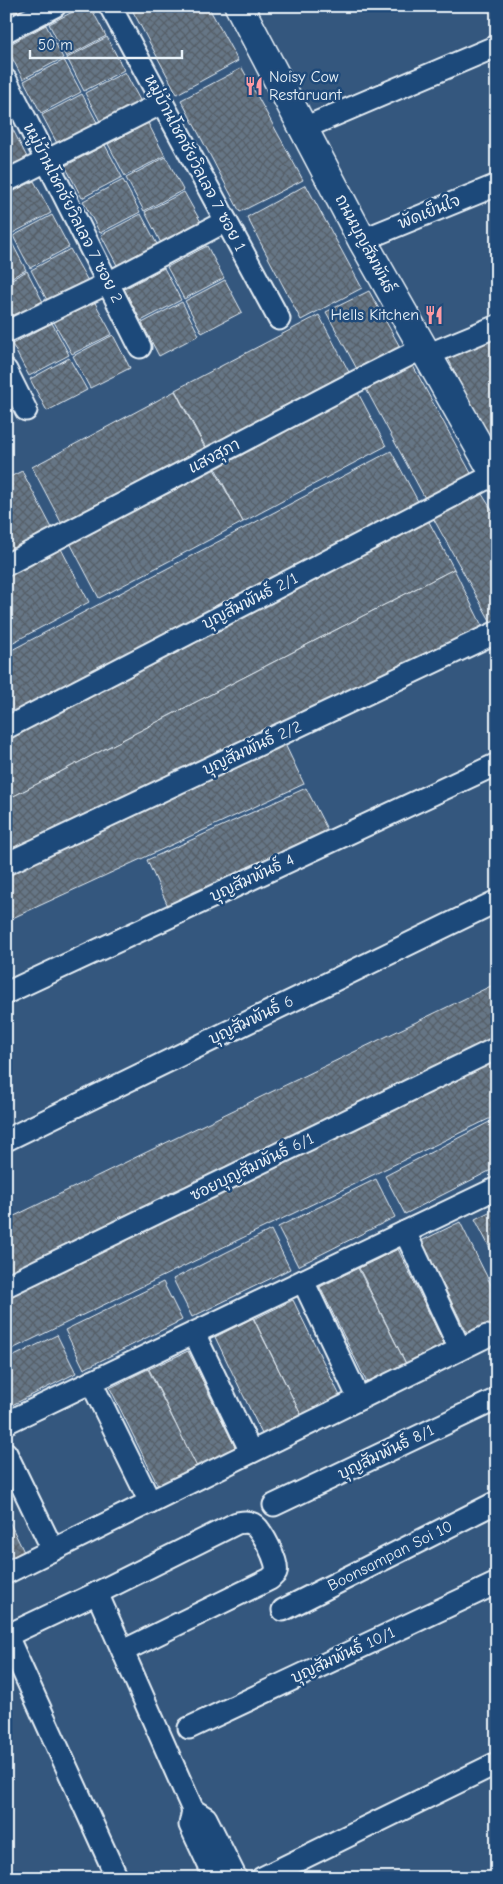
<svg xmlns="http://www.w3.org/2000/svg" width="503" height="1884" font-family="'Comic Neue','Playpen Sans Thai',sans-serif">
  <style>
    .building { fill: url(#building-cross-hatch); stroke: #e8f1f8 }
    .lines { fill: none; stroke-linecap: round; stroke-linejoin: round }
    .street-casing { stroke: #e8f1f8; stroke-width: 25 }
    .secondary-casing { stroke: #e8f1f8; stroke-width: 31 }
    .street { stroke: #1f4a7a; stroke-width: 21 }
    .secondary { stroke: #1f4a7a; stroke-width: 28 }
    .labels { text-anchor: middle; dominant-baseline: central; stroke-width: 5; stroke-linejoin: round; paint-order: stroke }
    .poi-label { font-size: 16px; fill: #e8f1f8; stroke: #1f4a7a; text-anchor: start }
    .street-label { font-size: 16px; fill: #e8f1f8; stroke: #1f4a7a }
  </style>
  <defs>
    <pattern id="building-cross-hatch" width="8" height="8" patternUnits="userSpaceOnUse" patternTransform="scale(1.25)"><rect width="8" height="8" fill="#667686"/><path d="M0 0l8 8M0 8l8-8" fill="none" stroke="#565f68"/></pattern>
  </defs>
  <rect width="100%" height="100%" fill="#34577e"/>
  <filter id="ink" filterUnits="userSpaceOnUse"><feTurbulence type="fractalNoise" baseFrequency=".02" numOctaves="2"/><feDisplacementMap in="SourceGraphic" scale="10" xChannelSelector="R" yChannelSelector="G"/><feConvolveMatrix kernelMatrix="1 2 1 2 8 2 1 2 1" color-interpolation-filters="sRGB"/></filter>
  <g filter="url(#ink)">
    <!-- building -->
    <g class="building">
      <path d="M6 6H34L6 21Z"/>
      <path d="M84 6H90L106 36 66 57 49 24Z"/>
      <path d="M130 6H208L238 61 177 94Z"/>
      <path d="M46 25 63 58 23 79 6 46Z"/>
      <path d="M107 37 124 70 84 91 67 58Z"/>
      <path d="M64 60 81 92 41 113 24 81Z"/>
      <path d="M242 68 303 180 240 212 181 100Z"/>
      <path d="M125 72 142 104 102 125 85 93Z"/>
      <path d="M82 94 99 126 59 147 42 115Z"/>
      <path d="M148 123 165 156 125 176 108 144Z"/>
      <path d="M12 128 29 161 6 172V131Z"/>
      <path d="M105 145 122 177 82 198 65 166Z"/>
      <path d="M166 157 183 190 144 211 126 178Z"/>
      <path d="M123 180 140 212 100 233 83 201Z"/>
      <path d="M34 181 51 213 11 234 6 225V195Z"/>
      <path d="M306 185 362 288 301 320 247 217Z"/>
      <path d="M184 192 202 224 162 245 145 212Z"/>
      <path d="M141 214 158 246 118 267 101 235Z"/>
      <path d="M52 215 69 247 30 268 13 236Z"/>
      <path d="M9 237 26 270 6 280V239Z"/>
      <path d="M207 246 224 278 184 299 167 267Z"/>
      <path d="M70 249 88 281 48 302 31 270Z"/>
      <path d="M164 268 181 300 141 321 124 289Z"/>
      <path d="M27 271 44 304 6 323V282Z"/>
      <path d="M225 280 242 312 202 333 185 301Z"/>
      <path d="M369 291 400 347 357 369 326 312Z"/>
      <path d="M94 301 112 334 72 354 54 322Z"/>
      <path d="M182 302 199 335 159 356 142 323Z"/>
      <path d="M319 315 349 372 206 448 175 390Z"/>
      <path d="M52 323 69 355 29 376 12 344Z"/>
      <path d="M497 334V459L447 356Z"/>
      <path d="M113 335 130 368 90 388 73 356Z"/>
      <path d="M69 358 87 390 47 411 30 379Z"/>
      <path d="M412 364 472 475 426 500 366 389Z"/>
      <path d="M356 389 386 446 243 522 213 464Z"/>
      <path d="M175 391 205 448 62 524 32 467Z"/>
      <path d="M391 451 420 505 6 717V653Z"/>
      <path d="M212 465 243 522 99 598 69 541Z"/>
      <path d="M22 471 52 528 6 553V479Z"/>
      <path d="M480 491 497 518V621L492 624 432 516Z"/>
      <path d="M427 518 454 569 6 800V737Z"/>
      <path d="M59 545 89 602 6 646V573Z"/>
      <path d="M454 569 484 630 6 857V800Z"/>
      <path d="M284 742 304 784 6 921V873Z"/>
      <path d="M306 788 328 831 168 906 147 860Z"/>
      <path d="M497 983V1039L6 1275V1220Z"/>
      <path d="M497 1060V1115L6 1352V1297Z"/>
      <path d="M495 1119 497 1167 405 1214 385 1176Z"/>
      <path d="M376 1179 395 1217 298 1266 278 1227Z"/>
      <path d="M497 1208V1254L494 1256 475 1219Z"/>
      <path d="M460 1222 497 1297V1326L470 1339 421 1241Z"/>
      <path d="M271 1230 290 1269 192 1317 173 1279Z"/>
      <path d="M398 1249 446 1348 407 1366 359 1268Z"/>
      <path d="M358 1268 407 1366 368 1385 320 1287Z"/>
      <path d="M163 1282 182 1320 84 1369 65 1330Z"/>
      <path d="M293 1300 341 1398 302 1417 254 1319Z"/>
      <path d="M253 1318 302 1417 263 1436 215 1337Z"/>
      <path d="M57 1335 76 1373 6 1408V1360Z"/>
      <path d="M188 1351 236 1449 197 1468 149 1369Z"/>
      <path d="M148 1369 197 1467 158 1486 110 1388Z"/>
      <path d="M6 1515 24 1552 6 1561Z"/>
    </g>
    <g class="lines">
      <!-- street casing -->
      <g class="street-casing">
        <g id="street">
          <path d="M110 6 279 319"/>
          <path d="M6 31 55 6"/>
          <path d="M6 80 140 347"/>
          <path d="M304 128 497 46"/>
          <path d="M6 181 162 103"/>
          <path d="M362 240 497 185"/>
          <path d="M6 332 108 283 226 221"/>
          <path d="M427 355 497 326"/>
          <path d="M6 370 26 410"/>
          <path d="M6 565 355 382 423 348"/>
          <path d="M6 728 497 473"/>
          <path d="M6 864 497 632"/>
          <path d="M6 993 497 764"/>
          <path d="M6 1140 497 901"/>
          <path d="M405 1232 460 1349"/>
          <path d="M303 1281 359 1399"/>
          <path d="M6 1286 497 1048"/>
          <path d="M194 1333 251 1452"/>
          <path d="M91 1382 150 1502"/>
          <path d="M6 1423 497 1188"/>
          <path d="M6 1453 53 1550"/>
          <path d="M274 1505 497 1399"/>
          <path d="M6 1573 487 1336"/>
          <path d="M97 1593 237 1523C243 1522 247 1521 253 1524 261 1528 280 1564 276 1573 274 1575 272 1577 270 1579L123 1651"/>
          <path id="s1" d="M283 1610 497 1502"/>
          <path d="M6 1636 97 1593 193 1810 206 1818 236 1878"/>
          <path d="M7 1636 117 1878"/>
          <path d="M189 1728 497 1583"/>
          <path d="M193 1810 190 1825 215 1878"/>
          <path d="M262 1878 497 1763"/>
        </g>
      </g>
      <!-- secondary casing -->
      <g class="secondary-casing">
        <path id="secondary" d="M239 6 362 240 497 478"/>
      </g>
      <!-- street -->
      <use href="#street" class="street"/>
      <!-- secondary -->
      <use href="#secondary" class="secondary"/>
    </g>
  </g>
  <!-- icons -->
  <defs>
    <g id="restaurant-bare" transform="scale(1.5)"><path d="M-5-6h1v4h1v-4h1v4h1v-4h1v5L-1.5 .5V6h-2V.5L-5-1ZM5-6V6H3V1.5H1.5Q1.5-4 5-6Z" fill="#ff9aa2" stroke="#1f4a7a" stroke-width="2.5" paint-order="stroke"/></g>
  </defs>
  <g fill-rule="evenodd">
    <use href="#restaurant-bare" x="254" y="86"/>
    <use href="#restaurant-bare" x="434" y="315"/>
  </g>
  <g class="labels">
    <!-- poi labels -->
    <g class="poi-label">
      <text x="269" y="77">Noisy Cow<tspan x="269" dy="18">Restaruant</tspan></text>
      <text x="419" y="315" text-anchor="end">Hells Kitchen</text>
    </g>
    <!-- street labels -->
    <g class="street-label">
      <text transform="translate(195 163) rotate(62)">หมู่บ้านโชคชัยวิลเลจ 7 ซอย 1</text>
      <text transform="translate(429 212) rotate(-22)">พัดเย็นใจ</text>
      <text transform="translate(73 213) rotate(63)">หมู่บ้านโชคชัยวิลเลจ 7 ซอย 2</text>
      <text transform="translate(365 244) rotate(62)">ถนนบุญสัมพันธ์</text>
      <text transform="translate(214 456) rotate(-28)">แสงสุภา</text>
      <text transform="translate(250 601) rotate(-27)">บุญสัมพันธ์ 2/1</text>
      <text transform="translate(252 748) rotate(-25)">บุญสัมพันธ์ 2/2</text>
      <text transform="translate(252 878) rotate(-25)">บุญสัมพันธ์ 4</text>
      <text transform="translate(251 1020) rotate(-26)">บุญสัมพันธ์ 6</text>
      <text transform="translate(252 1167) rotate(-26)">ซอยบุญสัมพันธ์ 6/1</text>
      <text transform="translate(386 1452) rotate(-26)">บุญสัมพันธ์ 8/1</text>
      <text stroke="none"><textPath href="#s1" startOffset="120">Boonsampan Soi 10</textPath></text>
      <text transform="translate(343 1655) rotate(-25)">บุญสัมพันธ์ 10/1</text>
    </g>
  </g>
  <!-- margin -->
  <rect width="503" height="1884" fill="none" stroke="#1f4a7a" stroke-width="25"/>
  <rect x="12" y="12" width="478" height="1859" fill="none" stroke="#e8f1f8" stroke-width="2" filter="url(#ink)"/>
  <!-- scale -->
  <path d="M30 50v8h152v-8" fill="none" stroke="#e8f1f8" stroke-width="2.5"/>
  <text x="38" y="50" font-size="15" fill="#e8f1f8" stroke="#1f4a7a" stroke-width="4" paint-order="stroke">50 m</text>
</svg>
